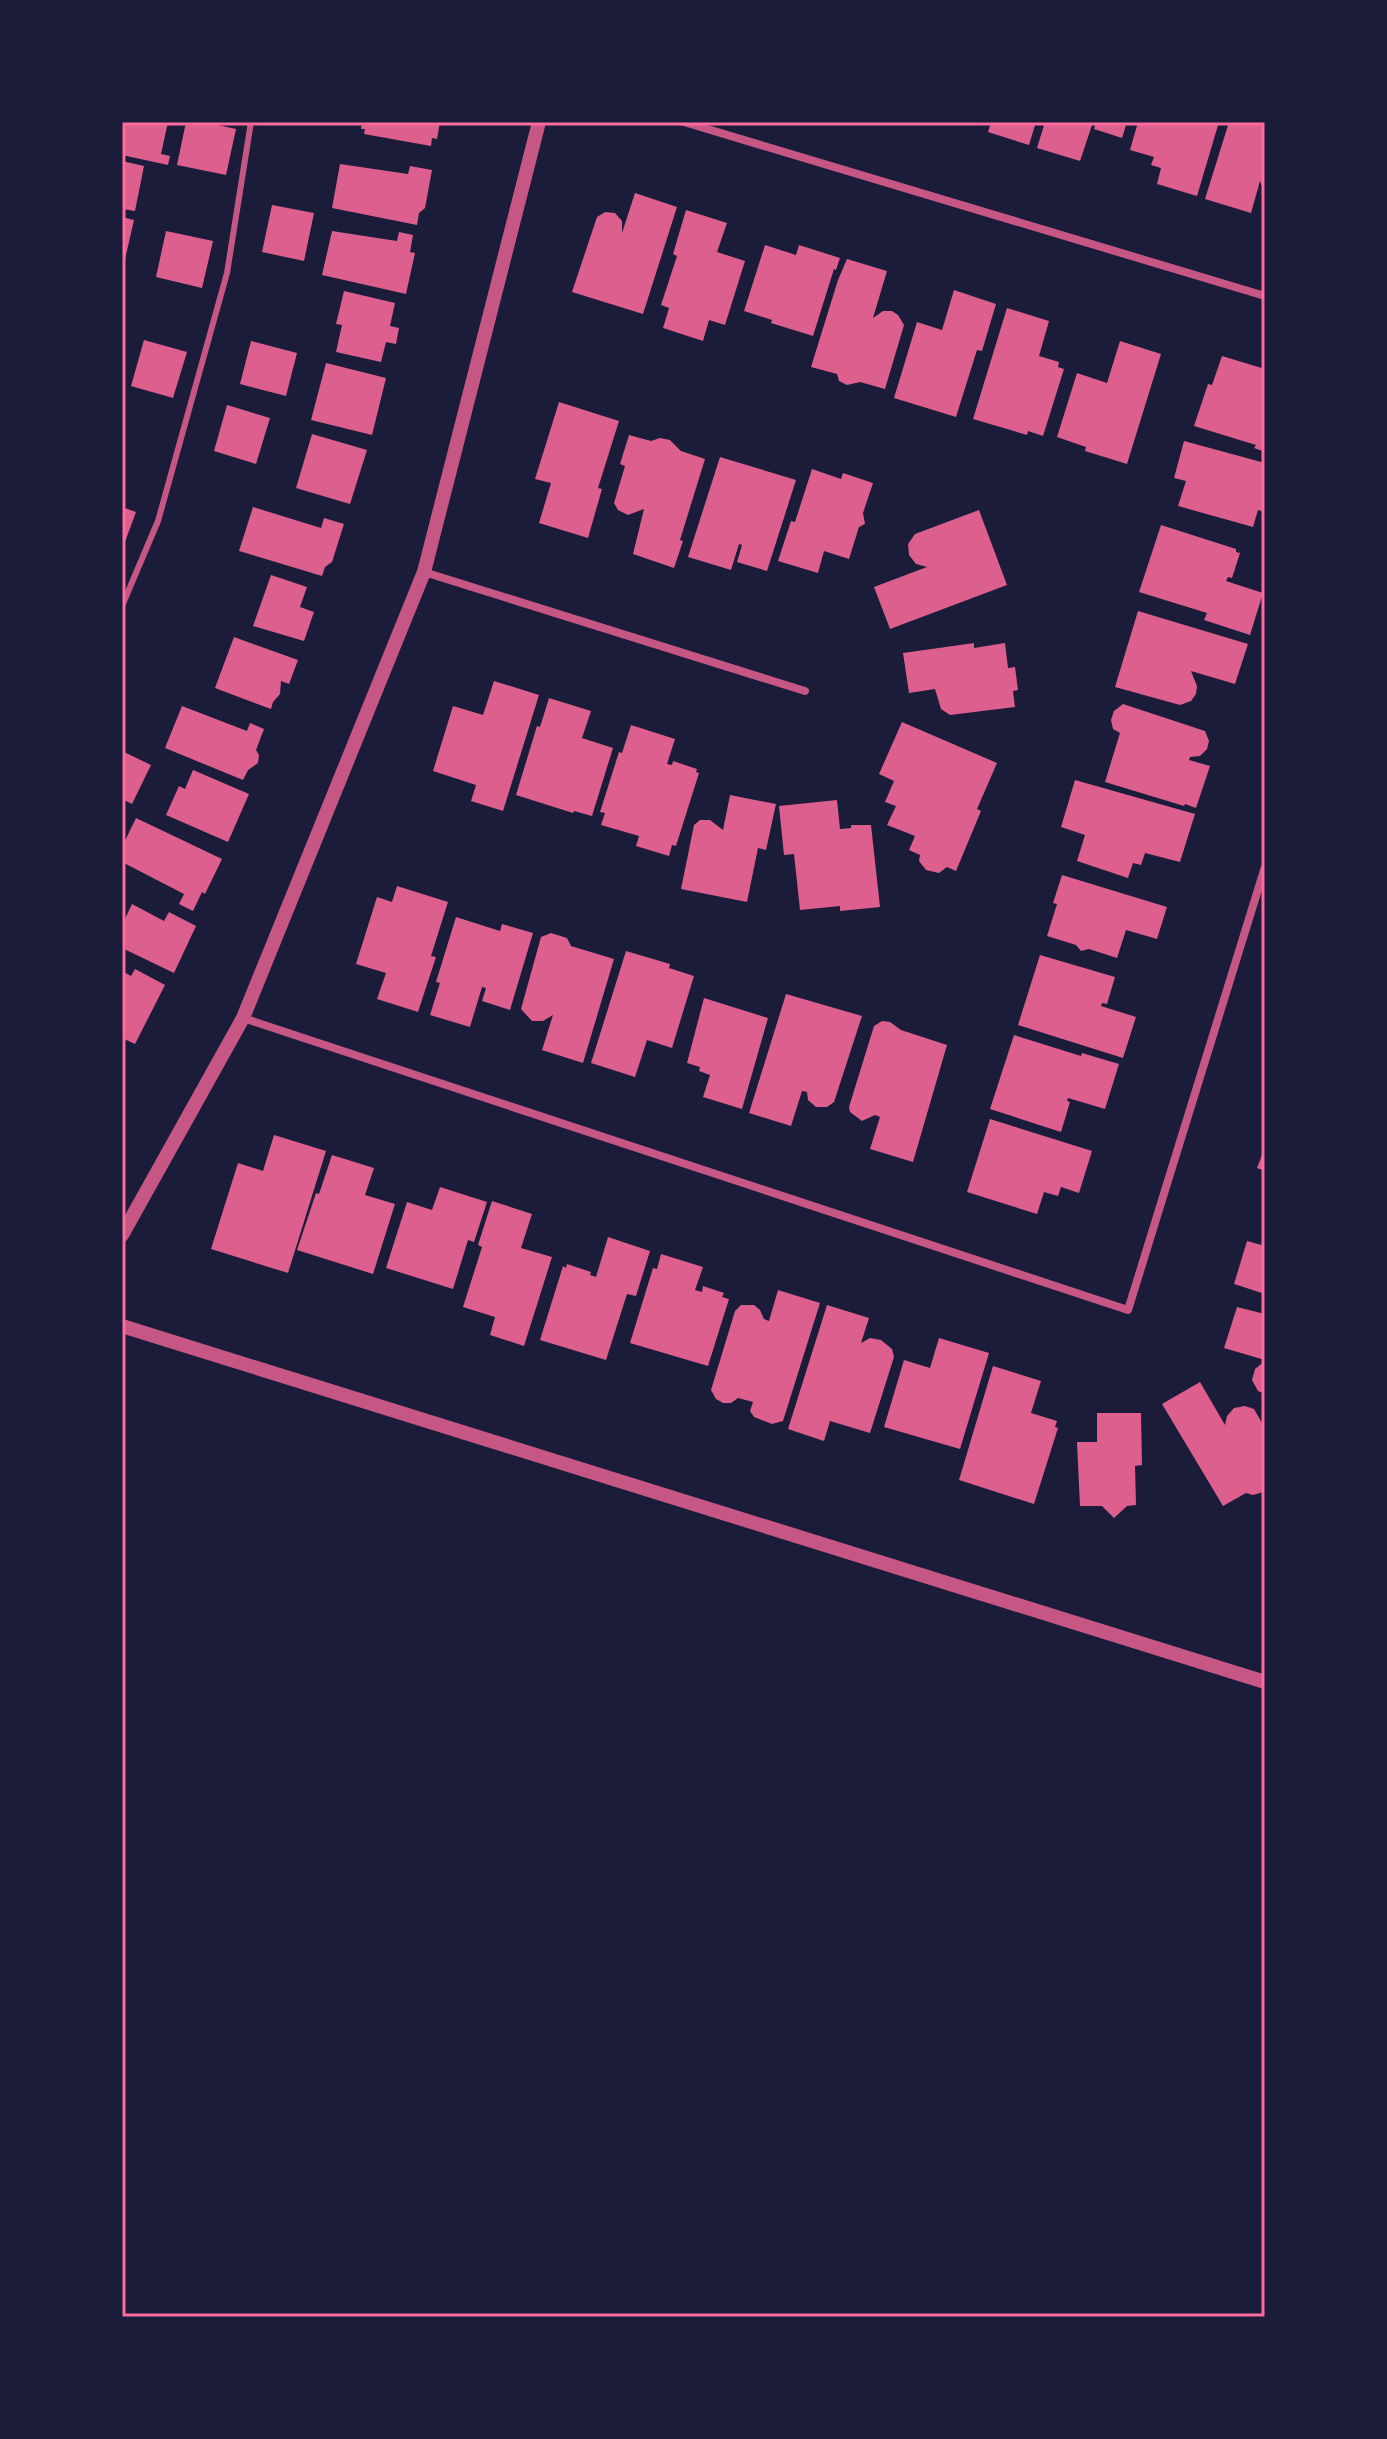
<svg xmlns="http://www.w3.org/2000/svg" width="1387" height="2439" font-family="'Varela Round',sans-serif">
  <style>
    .building { fill: #dd5f8e }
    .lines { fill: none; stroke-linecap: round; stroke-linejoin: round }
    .service { stroke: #c65784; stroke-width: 6 }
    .minor { stroke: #c65784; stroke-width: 8 }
    .tertiary { stroke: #c65784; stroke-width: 14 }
    .neatline { fill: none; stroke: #ff6b9d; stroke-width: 3 }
  </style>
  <rect width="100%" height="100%" fill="#1b1b3a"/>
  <!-- building -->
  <g class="building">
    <path d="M122 122H168L161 154 170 156 168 165 122 155Z"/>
    <path d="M186 122H204L236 129 226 175 177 165Z"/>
    <path d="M362 122H440L437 139 432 138 431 146 364 134 365 129H361Z"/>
    <path d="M991 122H1036L1029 145 988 132Z"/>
    <path d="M1045 122H1093L1080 161 1037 148Z"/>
    <path d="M1096 122H1127L1122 138 1094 129Z"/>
    <path d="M1138 122H1219L1197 196 1157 184 1161 168 1151 165 1154 157 1130 150Z"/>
    <path d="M1229 122H1265V194L1260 181 1251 213 1205 199Z"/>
    <path d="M122 161 144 166 135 211 122 209Z"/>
    <path d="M340 164 408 174 410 166 432 170 425 208 419 213 417 225 332 208Z"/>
    <path d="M635 193 677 207 643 314 572 292 597 217 605 212 615 213 622 221V233Z"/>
    <path d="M272 205 314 213 304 261 262 252Z"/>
    <path d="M686 210 727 223 717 252 745 261 725 325 709 320 703 341 663 328 669 308 661 305 677 256 673 254Z"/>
    <path d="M122 217 134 220 123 268H122Z"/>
    <path d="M166 231 213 241 202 288 156 277Z"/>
    <path d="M332 231 397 241 399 232 413 235 410 252 415 253 406 294 322 275Z"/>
    <path d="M765 245 796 255 799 245 840 258 836 270 834 269 813 336 771 323 772 320 744 311Z"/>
    <path d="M847 259 887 271 873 318 883 311H892L898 315 904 325 885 389 860 382 847 385 839 381 837 374 811 367 838 280Z"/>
    <path d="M954 290 996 304 982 351 977 350 956 417 894 398 917 322 942 330Z"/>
    <path d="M344 291 395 303 390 326 399 328 396 344 386 342 381 362 336 352 342 325 336 324Z"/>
    <path d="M1007 308 1049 321 1039 356 1059 362 1058 367 1064 369 1043 436 1028 431 1027 435 973 419Z"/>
    <path d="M144 340 187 352 173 398 131 386Z"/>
    <path d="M251 341 297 353 286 396 240 384Z"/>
    <path d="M1120 341 1161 354 1127 464 1085 451 1086 447 1057 437 1077 373 1107 383Z"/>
    <path d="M1222 356 1265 369V452L1254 448 1256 445 1194 426 1208 384 1212 385Z"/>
    <path d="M326 363 386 378 372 435 311 420Z"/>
    <path d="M559 402 619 421 598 488 602 489 588 538 539 523 551 483 535 479Z"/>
    <path d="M227 405 270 418 256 464 214 451Z"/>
    <path d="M312 434 367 450 350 504 296 488Z"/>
    <path d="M629 435 651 441 660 438 670 440 681 451 705 459 680 540 683 541 674 568 633 554 644 509 628 515 618 510 614 503 625 466 620 464Z"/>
    <path d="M1184 441 1265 463V512L1258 510 1253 527 1178 506 1186 481 1174 478Z"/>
    <path d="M720 457 796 480 767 571 737 562 742 545 739 544 731 570 688 557Z"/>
    <path d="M812 469 841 479 843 473 873 483 863 513 865 524 859 527 849 559 824 551 818 573 778 561 791 521 795 522Z"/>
    <path d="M122 507 136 512 122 550Z"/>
    <path d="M253 507 321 528 324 518 344 524 332 562 325 567 322 576 239 551Z"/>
    <path d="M979 510 1007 585 890 629 874 587 927 567 916 564 909 555 908 544 915 534Z"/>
    <path d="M1161 525 1236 549V552L1240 553 1232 578 1228 577 1226 581 1263 593 1250 635 1204 620 1207 613 1139 592Z"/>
    <path d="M271 575 307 587 300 607 314 612 304 641 253 626Z"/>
    <path d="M1138 611 1248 644 1235 684 1191 671 1197 686 1196 694 1191 701 1180 705 1115 687Z"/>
    <path d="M234 637 298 660 289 684 281 681 280 694 273 702 271 709 215 688Z"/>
    <path d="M974 643V648L1005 643 1008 668 1015 667 1018 690 1013 691 1015 707 950 715 941 709 935 689 909 693 903 653Z"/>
    <path d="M494 681 539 695 503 811 471 801 476 785 433 771 453 706 483 715Z"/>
    <path d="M549 698 591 711 582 738 613 748 592 816 574 811 573 813 516 795 537 726 540 727Z"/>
    <path d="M1123 704 1205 731 1209 741 1207 749 1200 756 1190 757 1189 760 1210 766 1196 808 1185 804 1184 806 1105 782 1120 733 1113 729 1111 720 1114 711Z"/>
    <path d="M182 706 247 731 250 723 264 729 256 750 259 755 258 763 248 770 243 780 165 748Z"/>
    <path d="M902 722 997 763 977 809 981 811 956 871 947 867 939 873 926 870 919 861 920 855 909 850 915 836 887 825 896 806 885 802 894 781 879 774Z"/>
    <path d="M631 725 675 739 667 764 672 765 673 761 697 769 696 772 699 773 676 846 672 845 669 856 636 846 639 836 601 825 605 813 600 812 619 752 622 753Z"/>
    <path d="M122 751 151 765 132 804 122 799Z"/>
    <path d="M193 770 249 794 228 842 166 815 179 786 185 789Z"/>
    <path d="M1075 780 1195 814 1180 862 1145 853 1141 865 1133 863 1128 878 1077 861 1085 835 1061 827Z"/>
    <path d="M730 795 776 804 766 850 758 848 747 902 681 889 694 825 700 820H710L723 830Z"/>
    <path d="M837 800 840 829 851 828V825H871L880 907 840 911V906L800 910 794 854 784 855 779 806Z"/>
    <path d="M136 818 222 859 205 894 202 892 193 911 179 904 184 894 122 862V847Z"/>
    <path d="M1062 875 1167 907 1157 939 1126 930 1117 958 1089 949 1081 951 1076 945 1047 936 1057 904 1053 903Z"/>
    <path d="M397 886 448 902 431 956 436 957 418 1012 377 999 386 973 356 964 377 897 392 902Z"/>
    <path d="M132 904 164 921 169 912 196 926 174 973 122 948V925Z"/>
    <path d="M456 917 500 931 502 924 533 933 510 1010 482 1001 486 988 482 987 470 1027 430 1015 440 983 436 982Z"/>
    <path d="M551 933 567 938 571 946 614 959 583 1063 542 1050 553 1015 543 1021H532L521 1009 541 937Z"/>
    <path d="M626 951 670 964 669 968 694 976 672 1048 647 1040 635 1077 591 1063Z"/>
    <path d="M1040 955 1115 977 1107 1004 1102 1003 1101 1006 1136 1017 1123 1058 1018 1025Z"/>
    <path d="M135 969 165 985 135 1044 122 1038V971L131 976Z"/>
    <path d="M786 994 862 1016 834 1102 827 1107H816L808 1100 807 1092 802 1091 791 1126 749 1113Z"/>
    <path d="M704 998 768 1018 742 1109 703 1097 710 1075 699 1071 700 1067 687 1063Z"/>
    <path d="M882 1021 890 1022 901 1030 947 1045 913 1162 870 1149 880 1117 875 1115 862 1121 850 1112 849 1107 874 1026Z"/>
    <path d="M1014 1035 1081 1056 1082 1053 1119 1064 1105 1109 1068 1098 1067 1101 1070 1102 1061 1132 990 1109Z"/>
    <path d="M990 1119 1092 1151 1079 1193 1061 1187 1058 1196 1044 1192 1037 1214 967 1192Z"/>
    <path d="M274 1135 326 1151 288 1273 211 1249 238 1163 263 1171Z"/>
    <path d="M1265 1147V1171L1257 1168Z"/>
    <path d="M332 1155 374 1168 365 1195 395 1204 373 1274 297 1250 316 1193 319 1194Z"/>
    <path d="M440 1187 487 1202 474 1242 468 1240 453 1289 386 1268 407 1202 432 1210Z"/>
    <path d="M492 1201 532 1214 521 1248 552 1257 524 1346 490 1335 495 1317 463 1307 482 1247 478 1245Z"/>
    <path d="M608 1237 650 1251 636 1296 627 1294 606 1360 540 1340 563 1266 566 1268 567 1264 591 1272 590 1275 596 1277Z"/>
    <path d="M1247 1241 1265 1246V1294L1234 1284Z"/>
    <path d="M661 1254 703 1267 695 1290 702 1292 703 1286 724 1293 722 1297 729 1299 708 1366 630 1343 653 1268 657 1269Z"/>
    <path d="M778 1290 820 1303 783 1421 772 1424 754 1417 750 1411 753 1402 738 1398 731 1403H723L716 1399 711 1390 735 1311 741 1305H754L760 1310 764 1319 769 1321Z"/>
    <path d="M827 1305 869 1318 861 1343 870 1338 881 1340 892 1349 894 1357 870 1433 830 1421 824 1441 788 1429Z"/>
    <path d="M1237 1307 1265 1314V1360L1224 1348Z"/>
    <path d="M939 1338 989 1353 960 1449 884 1427 904 1360 930 1368Z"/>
    <path d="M1265 1361V1394L1258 1391 1252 1380 1255 1369Z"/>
    <path d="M993 1366 1041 1381 1031 1413 1057 1421 1055 1427 1058 1428 1034 1504 959 1480Z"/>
    <path d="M1200 1382 1225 1425 1227 1416 1234 1408 1245 1406 1254 1409 1265 1428 1263 1492 1253 1495 1246 1493 1223 1506 1162 1404Z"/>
    <path d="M1097 1413H1141L1142 1465 1135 1466 1136 1505 1127 1506 1114 1518 1102 1506H1080L1077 1442H1097Z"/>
  </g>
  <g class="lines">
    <!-- service -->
    <path class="service" d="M122 606 158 521 227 273 251 122"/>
    <!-- minor -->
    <g class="minor">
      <path d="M684 122 1265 296"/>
      <path d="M424 572 805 691"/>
      <path d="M243 1018 1128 1310 1265 867"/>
    </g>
    <!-- tertiary -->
    <g class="tertiary">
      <path d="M122 1235 243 1018 424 572 539 122"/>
      <path d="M122 1326 1265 1682"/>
    </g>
  </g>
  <!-- border -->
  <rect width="1387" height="2439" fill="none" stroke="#1b1b3a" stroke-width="248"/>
  <rect x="124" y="124" width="1139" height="2191" class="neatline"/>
</svg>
